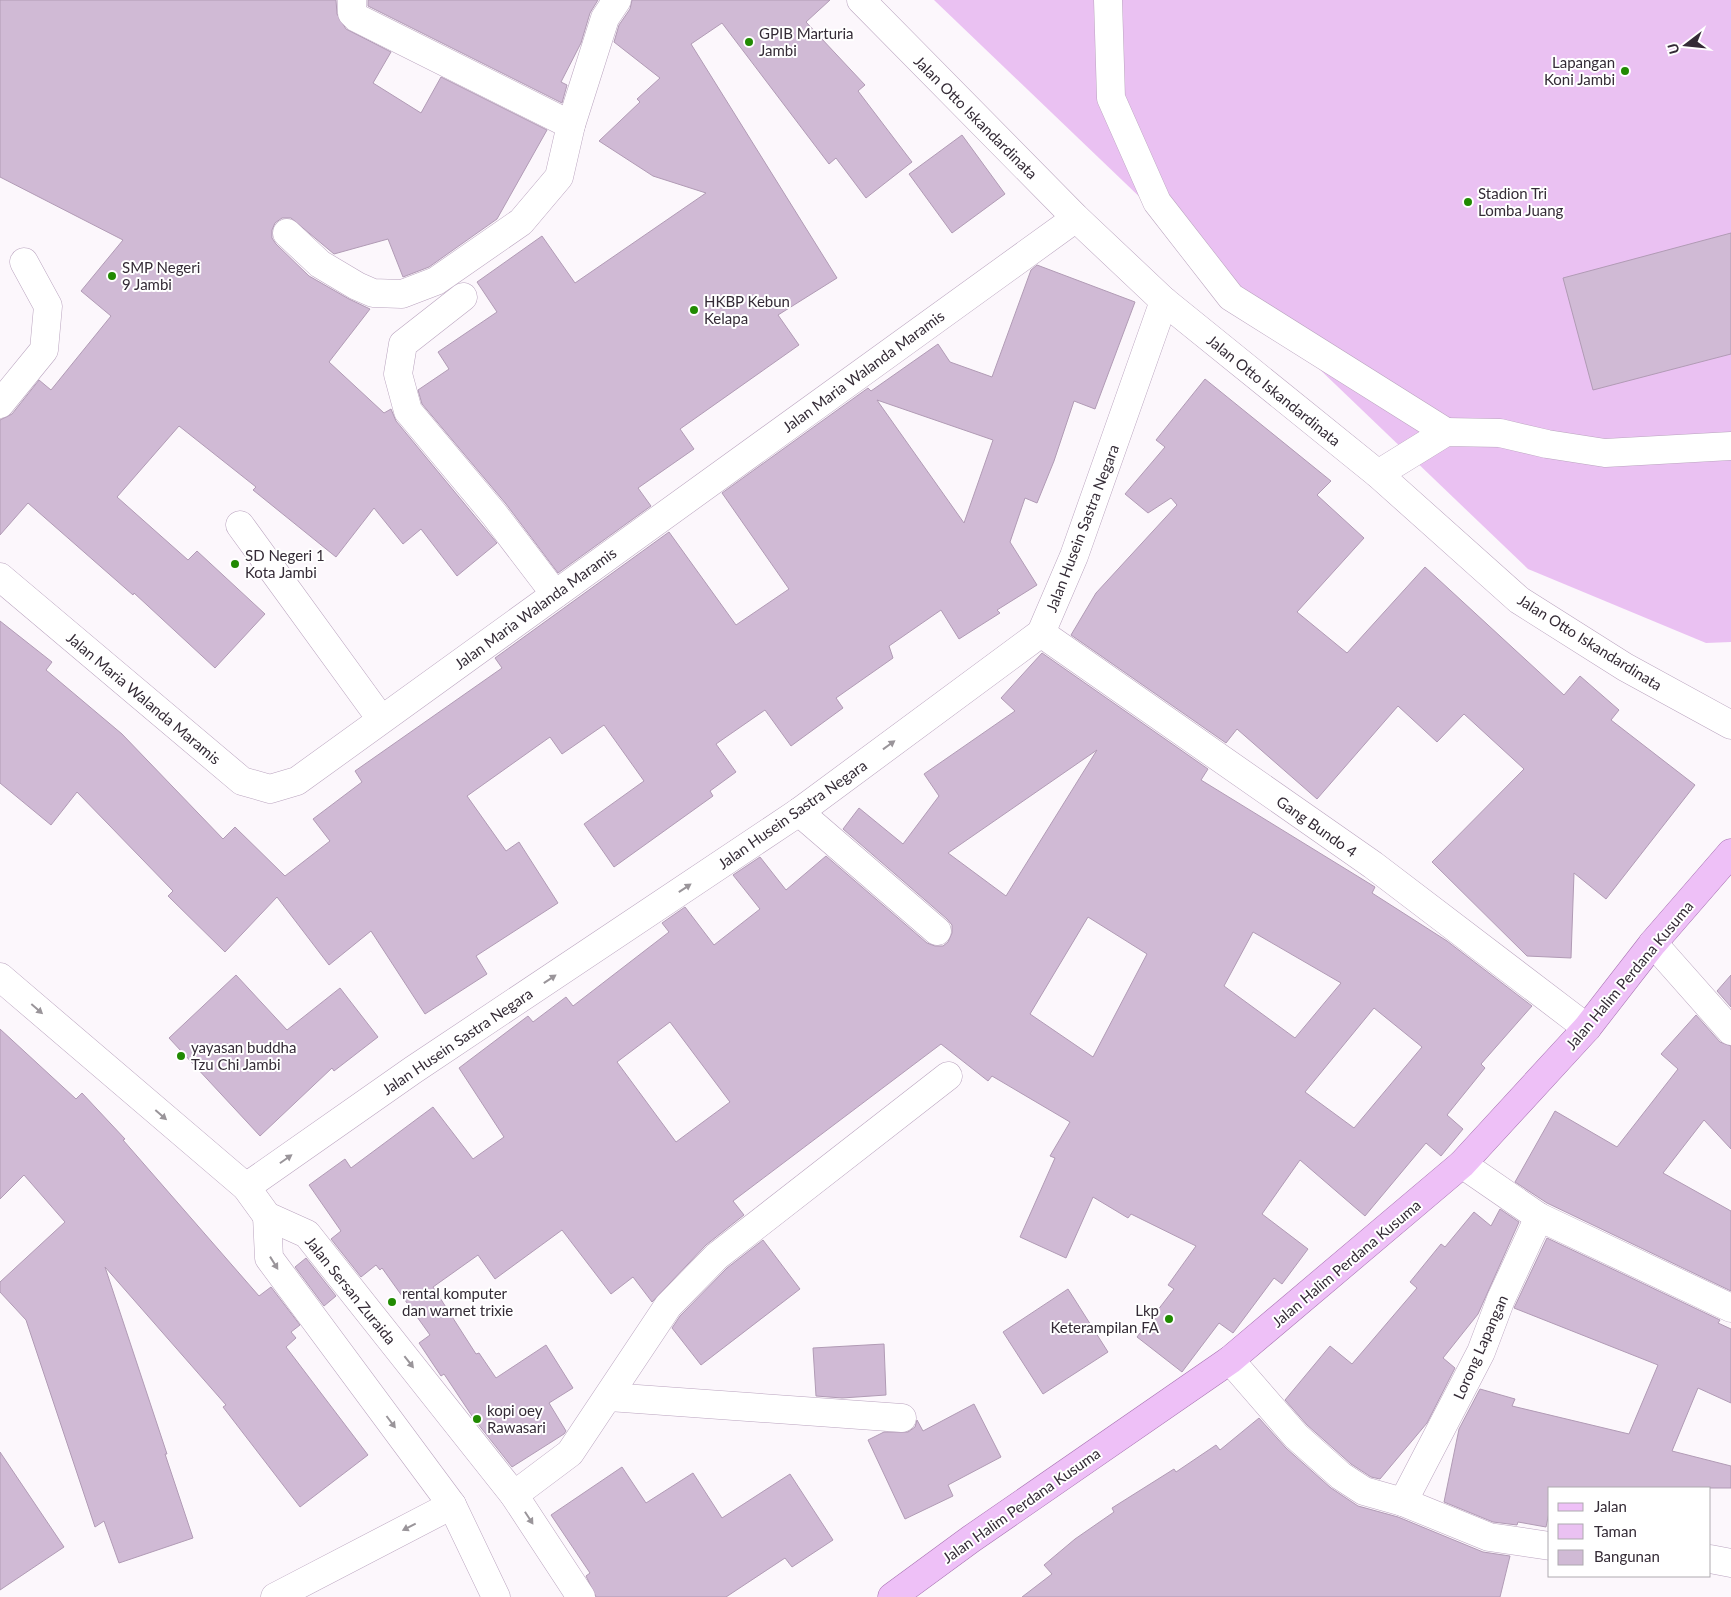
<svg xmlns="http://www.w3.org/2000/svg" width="1731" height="1597" font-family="Lato,sans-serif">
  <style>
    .green { fill: #eac1f2 }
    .building { fill: #d0bad5; stroke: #b19bb5; fill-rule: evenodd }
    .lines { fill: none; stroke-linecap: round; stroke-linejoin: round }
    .minor-casing { stroke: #baa4bf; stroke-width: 29 }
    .major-casing { stroke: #a671b0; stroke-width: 29 }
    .minor { stroke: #fff; stroke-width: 28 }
    .major { stroke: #eec0f7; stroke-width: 28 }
    .oneway { fill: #9a959a }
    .poi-dot { fill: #218a02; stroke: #fff; stroke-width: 2 }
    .labels { text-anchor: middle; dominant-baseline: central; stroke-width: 4; stroke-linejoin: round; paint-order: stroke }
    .poi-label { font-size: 15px; fill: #342b36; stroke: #fff; text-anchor: start }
    .street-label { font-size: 15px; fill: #342b36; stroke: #fff }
  </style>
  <rect width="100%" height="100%" fill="#fcf7fc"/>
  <!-- green -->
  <path class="green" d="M934 0H1731V642L1706 643 1528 569Z"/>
  <!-- building -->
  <g class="building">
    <path d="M0 0H336L337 14 346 29 391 52 373 83 421 113 441 77 547 130 497 219 429 267 403 277 388 239 334 254 291 218H282L275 223 272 230V238L276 244 309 276 349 299 370 309 329 362 384 413 391 409 396 421 497 543 457 576 421 529 403 544 374 508 336 557 253 490 256 487 179 426 117 497 188 560 197 551 265 614 215 668 134 593 133 595 28 503 0 535V420L12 414 39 380 51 390 111 316 81 291 123 240 0 177Z"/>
    <path d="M368 0H598L590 13 581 43 561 82 567 85 562 103 368 6Z"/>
    <path d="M632 0H830L806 22 865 85 858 91 912 162 866 198 836 158 829 164 722 23 691 44 837 278 778 315 799 345 680 429 694 449 638 488 651 506 558 573 506 504 422 404 418 390 449 369 438 352 497 312 477 282 542 236 575 283 706 193 653 176 599 141 640 102 637 99 660 78 614 42 619 25 630 9Z"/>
    <path d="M962 135 1005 194 952 233 909 174Z"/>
    <path d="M1731 233V354L1593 390 1563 278Z"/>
    <path d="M1037 265 1135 302 1095 409 1074 401 1054 461 1037 503 1025 498 1010 542 1037 585 997 610 1000 613 959 639 941 610 889 646 893 658 836 698 843 708 791 746 765 710 716 744 736 772 710 791 713 796 614 867 584 824 644 781 604 725 562 754 550 737 467 796 506 851 519 842 558 903 476 956 487 974 425 1014 371 931 329 965 277 897 225 952 168 896 173 891 77 792 51 825 0 783V621L52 662 46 670 122 734 223 839 235 827 285 876 330 841 313 819 362 782 355 771 502 668 495 658 669 532 736 625 789 589 722 493 868 388 871 391 938 344 950 362 992 377 1031 270ZM877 400 993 440 964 523 879 403Z"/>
    <path d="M1205 379 1331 481 1317 495 1364 538 1297 612 1347 653 1425 567 1564 695 1580 676 1619 710 1611 720 1695 785 1606 899 1574 873 1571 958 1527 956 1432 862 1524 769 1464 714 1437 742 1398 706 1317 799 1237 729 1226 743 1071 635 1096 593 1177 505 1171 498 1148 513 1125 494 1165 447 1156 440Z"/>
    <path d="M1042 653 1208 769 1201 780 1375 887 1372 893 1447 941 1532 1006 1481 1064 1485 1068 1447 1115 1463 1129 1441 1156 1426 1143 1365 1216 1300 1160 1262 1214 1308 1249 1282 1284 1274 1278 1233 1333 1219 1323 1182 1372 1137 1337 1174 1289 1168 1285 1196 1246 1131 1214 1128 1218 1093 1197 1066 1258 1020 1237 1055 1158 1050 1156 1070 1122 992 1076 988 1081 941 1044 733 1201 744 1215 706 1245 652 1302 633 1277 611 1294 562 1230 495 1279 478 1255 433 1287 476 1354 479 1353 496 1378 546 1345 573 1388 549 1403 566 1431 564 1434 512 1467 474 1419 444 1374 441 1376 419 1343 430 1335 382 1268 380 1270 376 1265 361 1277 331 1239 341 1231 309 1185 345 1159 351 1168 433 1107 473 1159 504 1137 459 1068 528 1016 533 1022 566 997 573 1006 669 932 662 923 685 907 714 945 760 909 733 875 760 857 786 890 826 856 927 943 935 946H943L948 942 952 933V925L947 919 843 829 859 808 903 844 939 796 924 774 1015 711 1001 698ZM1097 750 1006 896 948 853ZM1088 917 1147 954 1093 1057 1030 1014ZM1253 932 1341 983 1295 1038 1224 986ZM1374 1008 1422 1047 1354 1128 1305 1092ZM670 1022 730 1102 676 1142 617 1062Z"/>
    <path d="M236 975 287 1030 340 988 378 1037 334 1071 332 1068 260 1136 169 1038Z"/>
    <path d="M1731 975V1007L1717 991Z"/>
    <path d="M1696 1015 1720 1042 1731 1046V1149L1704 1120 1663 1173 1731 1211V1291L1547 1203 1515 1182 1555 1111 1617 1147 1678 1069 1661 1054Z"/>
    <path d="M0 1029 76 1099 82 1093 125 1139 123 1140 259 1296 271 1287 300 1325 291 1332 296 1338 286 1347 368 1455 300 1507 223 1407 226 1405 105 1267 167 1454H165L193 1538 119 1563 104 1521 95 1527 26 1320 0 1292V1282L65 1222 24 1175 0 1199Z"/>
    <path d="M1500 1209 1519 1222 1478 1314 1443 1358 1455 1368 1427 1423 1380 1479 1371 1477 1351 1464 1307 1425 1285 1400 1330 1346 1352 1364 1417 1288 1410 1282 1441 1244 1445 1247 1474 1212 1491 1226Z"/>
    <path d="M1547 1238 1720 1320 1718 1323 1731 1329V1403L1698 1388 1672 1451 1731 1466V1488H1550V1508L1546 1527 1518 1522 1517 1525 1493 1522 1444 1502 1459 1429 1480 1389 1515 1399 1512 1406 1629 1434 1658 1365 1514 1308Z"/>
    <path d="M763 1240 800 1289 701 1365 672 1328 680 1316 727 1268Z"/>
    <path d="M306 1258 336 1296 324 1306 295 1267Z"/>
    <path d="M1068 1289 1108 1352 1043 1394 1003 1332Z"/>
    <path d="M884 1344 886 1395 842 1398 816 1396 813 1348Z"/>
    <path d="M974 1404 1001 1457 948 1485 953 1496 905 1519 868 1440 884 1432H908L915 1427 917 1420 923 1431Z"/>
    <path d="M1259 1418 1286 1448 1331 1488 1358 1506 1398 1517 1483 1552 1510 1556 1500 1597H1022L1052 1574 1044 1565 1075 1539 1114 1512 1112 1508 1174 1469 1176 1472 1216 1445 1220 1450Z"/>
    <path d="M0 1452 64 1547 0 1590Z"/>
    <path d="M622 1467 646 1503 693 1473 722 1518 790 1474 833 1540 792 1567 785 1558 726 1597H596L586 1576 590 1573 551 1515Z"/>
  </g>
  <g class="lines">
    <!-- minor casing -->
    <g class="minor-casing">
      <g id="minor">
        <path d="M352 0V13L357 18 571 125"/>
        <path d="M861 0 1076 218 1164 301 1378 474 1519 600 1625 667 1731 725"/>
        <path d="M1108 0 1111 98 1157 202 1231 297 1446 432"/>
        <path d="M287 233 320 264 357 286 373 293 402 294 436 281 521 222 559 177 571 125 605 18 617 0"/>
        <path d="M463 297 403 344 398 374 408 411 494 514 555 594"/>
        <path d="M0 404 44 350 48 306 24 262"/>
        <path d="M1378 474 1446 432 1500 433 1547 444 1605 453 1731 446"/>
        <path d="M240 525 381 719"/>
        <path d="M0 577 242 781 270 789 297 781 1076 218"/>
        <path d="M1041 633 1373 865 1587 1028"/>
        <path d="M799 812 937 931"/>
        <path d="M1653 943 1731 1031"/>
        <path d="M0 977 246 1187 267 1216 307 1234 514 1495 581 1597"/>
        <path d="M1462 1164 1539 1217 1731 1308"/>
        <path d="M246 1187 413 1070 799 812 1041 633 1074 556 1164 301"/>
        <path d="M267 1216 269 1258 452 1505 496 1597"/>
        <path d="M1230 1360 1296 1436 1341 1476 1364 1491 1403 1502 1489 1537 1550 1546"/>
        <path d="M609 1397 902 1418"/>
        <path d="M514 1495 570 1453 668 1306 717 1256 948 1076"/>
        <path d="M1403 1502 1481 1352 1501 1299 1539 1217"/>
        <path d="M1710 1559 1731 1563"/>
        <path d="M275 1597 452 1505"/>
      </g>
    </g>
    <!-- major casing -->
    <g class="major-casing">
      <path id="major" d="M892 1597 971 1539 1230 1360 1462 1164 1587 1028 1653 943 1731 853"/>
    </g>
    <!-- minor -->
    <use href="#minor" class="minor"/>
    <!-- major -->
    <use href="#major" class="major"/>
  </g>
  <!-- one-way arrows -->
  <defs><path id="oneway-solid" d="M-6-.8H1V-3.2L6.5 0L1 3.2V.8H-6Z" transform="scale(1.25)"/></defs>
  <g class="oneway">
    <use href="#oneway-solid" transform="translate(889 745) rotate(-36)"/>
    <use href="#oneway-solid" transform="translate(685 888) rotate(-34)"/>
    <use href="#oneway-solid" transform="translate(550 979) rotate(-34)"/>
    <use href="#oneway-solid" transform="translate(37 1009) rotate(41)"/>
    <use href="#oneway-solid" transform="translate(161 1115) rotate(41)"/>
    <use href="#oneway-solid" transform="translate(286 1159) rotate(-35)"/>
    <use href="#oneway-solid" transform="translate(274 1263) rotate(58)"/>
    <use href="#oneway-solid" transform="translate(409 1362) rotate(52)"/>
    <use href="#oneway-solid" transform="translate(391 1422) rotate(53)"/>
    <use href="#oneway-solid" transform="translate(529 1518) rotate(57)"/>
    <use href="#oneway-solid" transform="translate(409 1527) rotate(153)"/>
  </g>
  <!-- markers -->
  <g class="poi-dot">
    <circle cx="749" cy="42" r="5"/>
    <circle cx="1625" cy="71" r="5"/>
    <circle cx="1468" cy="202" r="5"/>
    <circle cx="112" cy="276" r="5"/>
    <circle cx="694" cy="310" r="5"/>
    <circle cx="235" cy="564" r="5"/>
    <circle cx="181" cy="1056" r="5"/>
    <circle cx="392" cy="1302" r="5"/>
    <circle cx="1169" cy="1319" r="5"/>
    <circle cx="477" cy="1419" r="5"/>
  </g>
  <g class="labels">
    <!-- poi labels -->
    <g class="poi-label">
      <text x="759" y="33">GPIB Marturia<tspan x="759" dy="17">Jambi</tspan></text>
      <text x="1615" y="62" text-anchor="end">Lapangan<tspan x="1615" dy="17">Koni Jambi</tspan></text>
      <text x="1478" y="193">Stadion Tri<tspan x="1478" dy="17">Lomba Juang</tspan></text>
      <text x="122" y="267">SMP Negeri<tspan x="122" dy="17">9 Jambi</tspan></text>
      <text x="704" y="301">HKBP Kebun<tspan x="704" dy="17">Kelapa</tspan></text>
      <text x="245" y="555">SD Negeri 1<tspan x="245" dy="17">Kota Jambi</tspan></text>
      <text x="191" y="1047">yayasan buddha<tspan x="191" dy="17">Tzu Chi Jambi</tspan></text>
      <text x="402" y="1293">rental komputer<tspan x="402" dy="17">dan warnet trixie</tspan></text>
      <text x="1159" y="1310" text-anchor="end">Lkp<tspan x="1159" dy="17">Keterampilan FA</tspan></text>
      <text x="487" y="1410">kopi oey<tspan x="487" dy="17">Rawasari</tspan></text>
    </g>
    <!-- street labels -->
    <g class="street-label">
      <text transform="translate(976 117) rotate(45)">Jalan Otto Iskandardinata</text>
      <text transform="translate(863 371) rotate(-36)">Jalan Maria Walanda Maramis</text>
      <text transform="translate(1274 390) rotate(39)">Jalan Otto Iskandardinata</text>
      <text transform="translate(1082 528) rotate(-69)">Jalan Husein Sastra Negara</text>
      <text transform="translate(535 608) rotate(-36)">Jalan Maria Walanda Maramis</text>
      <text transform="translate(1590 642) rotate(32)">Jalan Otto Iskandardinata</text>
      <text transform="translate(144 698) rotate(40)">Jalan Maria Walanda Maramis</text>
      <text transform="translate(792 814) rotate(-35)">Jalan Husein Sastra Negara</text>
      <text transform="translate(1317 826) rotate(35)">Gang Bundo 4</text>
      <text transform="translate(1629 975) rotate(-50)">Jalan Halim Perdana Kusuma</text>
      <text transform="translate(457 1041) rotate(-34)">Jalan Husein Sastra Negara</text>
      <text transform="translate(1346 1263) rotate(-40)">Jalan Halim Perdana Kusuma</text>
      <text transform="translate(351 1290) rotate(51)">Jalan Sersan Zuraida</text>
      <text transform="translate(1480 1347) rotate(-66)">Lorong Lapangan</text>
      <text transform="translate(1021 1505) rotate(-35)">Jalan Halim Perdana Kusuma</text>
    </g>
  </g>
  <!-- legend -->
  <rect x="1548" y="1487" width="162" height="90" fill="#ffffff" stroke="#aeaaaf"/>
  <rect x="1558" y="1503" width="25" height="8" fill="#eec0f7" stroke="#aeaaaf"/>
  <text x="1594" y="1512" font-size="15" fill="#342b36">Jalan</text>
  <rect x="1558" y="1524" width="25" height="15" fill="#eac1f2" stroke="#aeaaaf"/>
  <text x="1594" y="1537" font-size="15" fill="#342b36">Taman</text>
  <rect x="1558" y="1550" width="25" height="15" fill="#d0bad5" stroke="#aeaaaf"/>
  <text x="1594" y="1562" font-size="15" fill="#342b36">Bangunan</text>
  <!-- north arrow -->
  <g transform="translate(1686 45) rotate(254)" stroke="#ffffff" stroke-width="4" paint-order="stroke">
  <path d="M0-4L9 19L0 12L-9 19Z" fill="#342b36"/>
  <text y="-8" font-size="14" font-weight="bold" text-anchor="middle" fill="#342b36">U</text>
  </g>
</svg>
